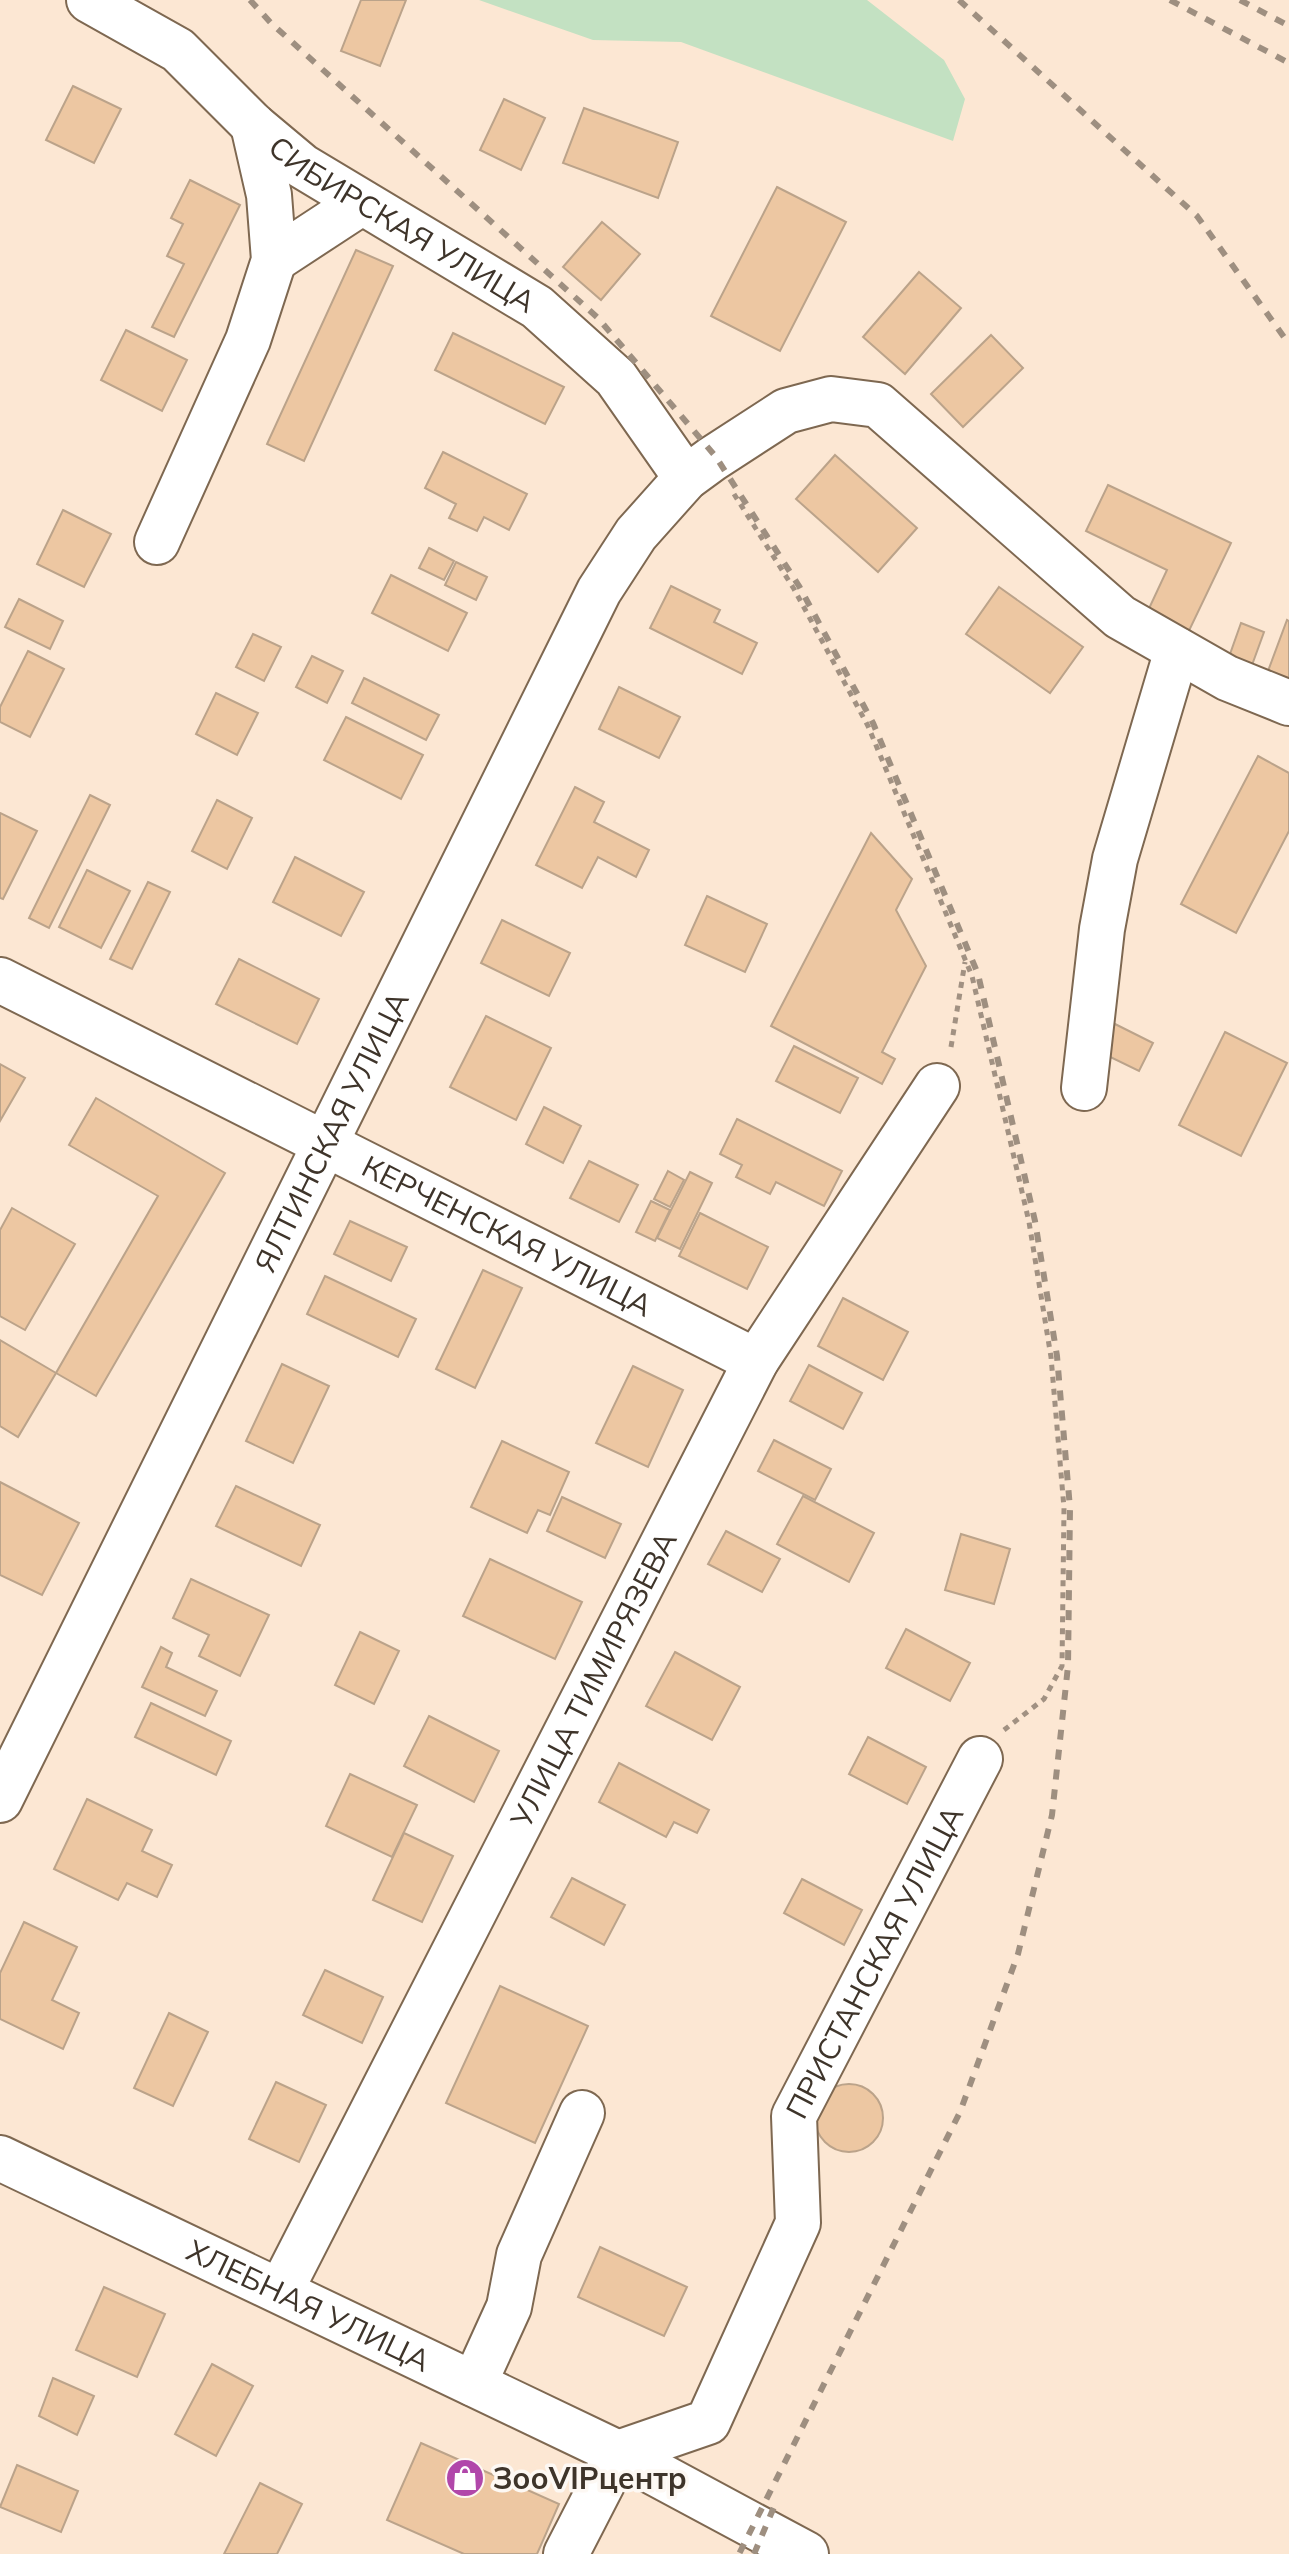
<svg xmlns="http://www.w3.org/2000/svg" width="1289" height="2554" font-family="Mulish,sans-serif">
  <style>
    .green { fill: #c3e1c2 }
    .building { fill: #edc7a2; stroke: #bba38a; stroke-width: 2 }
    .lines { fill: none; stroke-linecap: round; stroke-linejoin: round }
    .minor-casing { stroke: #7e6851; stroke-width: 48 }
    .path { stroke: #a19182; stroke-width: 5; stroke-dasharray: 6 6; stroke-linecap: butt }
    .minor { stroke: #fff; stroke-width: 44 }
    .rail { stroke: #9e8f80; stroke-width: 6; stroke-dasharray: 10 10; stroke-linecap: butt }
    .labels { text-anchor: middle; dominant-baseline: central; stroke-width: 7; stroke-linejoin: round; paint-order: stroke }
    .street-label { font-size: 30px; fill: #3e342a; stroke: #fdf8f3 }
    .poi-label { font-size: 30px; font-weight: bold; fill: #3e342a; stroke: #fdf8f3; text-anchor: start }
  </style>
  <rect width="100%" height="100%" fill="#fce7d3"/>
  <!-- green -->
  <path class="green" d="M479 0H867L944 60 965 99 953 141 681 42 593 40Z"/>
  <!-- building -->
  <g class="building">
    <path d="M361 0H406L380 66 341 51Z"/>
    <path d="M73 86 121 109 94 163 46 140Z"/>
    <path d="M504 99 545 118 521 170 480 150Z"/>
    <path d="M584 108 678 142 658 198 563 163Z"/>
    <path d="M190 180 240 205 174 337 152 327 184 264 167 256 183 224 171 218Z"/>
    <path d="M777 187 846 222 780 351 711 316Z"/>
    <path d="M602 222 640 254 601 300 563 267Z"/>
    <path d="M356 250 393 266 304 461 267 444Z"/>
    <path d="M919 272 961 308 905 374 863 337Z"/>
    <path d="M126 330 187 360 162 411 101 380Z"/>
    <path d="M453 333 564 387 545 424 435 370Z"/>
    <path d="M991 335 1023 368 963 427 931 394Z"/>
    <path d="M443 452 527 494 509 530 484 517 477 531 449 518 456 504 425 488Z"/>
    <path d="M835 455 917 528 878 572 796 499Z"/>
    <path d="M1108 485 1231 543 1186 637 1145 617 1167 570 1086 531Z"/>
    <path d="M63 510 111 534 84 587 37 564Z"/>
    <path d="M429 548 454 561 444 580 419 568Z"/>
    <path d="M456 562 487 577 476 600 445 585Z"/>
    <path d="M391 575 467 613 448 651 372 613Z"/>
    <path d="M671 586 720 610 714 622 757 643 742 674 650 628Z"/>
    <path d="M999 587 1083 647 1050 693 966 634Z"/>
    <path d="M19 599 63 621 50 649 5 627Z"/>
    <path d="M1287 620 1289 621V679L1268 671Z"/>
    <path d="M1241 623 1264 632 1252 665 1229 657Z"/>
    <path d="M253 634 281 647 264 681 236 667Z"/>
    <path d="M28 651 64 669 30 737 0 722V707Z"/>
    <path d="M312 656 343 671 327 703 296 687Z"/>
    <path d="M364 678 439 715 426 740 352 703Z"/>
    <path d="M619 687 680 717 659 758 599 729Z"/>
    <path d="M216 693 258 713 237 755 196 734Z"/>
    <path d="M346 717 423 755 401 799 324 760Z"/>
    <path d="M1258 756 1289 773V831L1236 933 1181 904Z"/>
    <path d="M575 787 604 802 594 822 649 850 636 877 598 857 582 888 536 865Z"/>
    <path d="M90 795 110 805 49 928 29 918Z"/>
    <path d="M217 800 252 818 227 869 192 851Z"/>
    <path d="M0 813 37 831 3 899 0 898Z"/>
    <path d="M871 833 912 879 896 910 926 966 882 1052 895 1059 882 1084 771 1026Z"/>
    <path d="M295 857 364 892 341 936 273 902Z"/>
    <path d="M87 870 130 891 101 948 59 927Z"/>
    <path d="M148 882 170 892 132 969 110 959Z"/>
    <path d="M707 896 767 924 745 972 685 945Z"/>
    <path d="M502 920 570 953 549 996 481 963Z"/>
    <path d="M239 959 319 999 297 1044 216 1004Z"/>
    <path d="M486 1016 551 1048 516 1120 450 1087Z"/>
    <path d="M1115 1024 1153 1043 1139 1071 1100 1052Z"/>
    <path d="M1225 1032 1287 1063 1241 1156 1179 1125Z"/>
    <path d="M794 1046 858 1078 840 1113 776 1081Z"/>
    <path d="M0 1064 25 1078 0 1121Z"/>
    <path d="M96 1098 225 1173 96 1396 56 1373 158 1196 69 1145Z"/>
    <path d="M544 1107 581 1126 563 1163 526 1144Z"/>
    <path d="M737 1119 842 1171 824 1206 776 1182 770 1194 736 1177 742 1165 720 1154Z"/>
    <path d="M589 1161 638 1185 619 1222 570 1198Z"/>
    <path d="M668 1171 684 1180 670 1207 654 1199Z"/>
    <path d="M690 1172 712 1183 680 1249 657 1238Z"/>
    <path d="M651 1201 670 1210 655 1241 636 1232Z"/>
    <path d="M12 1208 75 1244 25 1330 0 1316V1230Z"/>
    <path d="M700 1213 768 1247 747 1289 679 1256Z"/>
    <path d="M350 1221 407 1247 391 1281 334 1254Z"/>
    <path d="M483 1270 522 1288 475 1388 436 1369Z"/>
    <path d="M325 1276 416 1319 398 1357 307 1314Z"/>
    <path d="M843 1298 908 1332 883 1380 818 1346Z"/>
    <path d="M0 1340 56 1373 18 1437 0 1426Z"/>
    <path d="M282 1364 329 1386 293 1463 246 1441Z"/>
    <path d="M809 1365 862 1393 843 1429 790 1401Z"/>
    <path d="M633 1366 683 1390 648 1467 596 1443Z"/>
    <path d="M774 1440 831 1469 815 1500 758 1471Z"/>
    <path d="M502 1441 569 1472 550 1515 538 1510 527 1533 471 1507Z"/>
    <path d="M0 1482 79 1523 42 1595 0 1575Z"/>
    <path d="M236 1486 320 1525 301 1566 216 1526Z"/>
    <path d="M803 1496 874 1533 849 1582 777 1544Z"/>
    <path d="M562 1497 621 1524 605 1558 547 1531Z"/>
    <path d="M726 1531 780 1559 762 1592 708 1564Z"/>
    <path d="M961 1534 1010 1549 994 1604 945 1590Z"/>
    <path d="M490 1559 582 1602 555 1659 463 1616Z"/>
    <path d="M191 1579 269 1615 240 1676 199 1656 209 1635 173 1618Z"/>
    <path d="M906 1629 970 1663 950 1701 886 1668Z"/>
    <path d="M360 1632 399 1651 374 1704 335 1685Z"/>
    <path d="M161 1647 172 1653 166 1667 217 1691 205 1716 142 1687Z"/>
    <path d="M675 1652 740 1687 712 1740 646 1706Z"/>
    <path d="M151 1703 231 1741 216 1775 135 1737Z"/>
    <path d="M429 1716 499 1751 474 1802 404 1766Z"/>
    <path d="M868 1737 926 1767 907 1804 849 1774Z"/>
    <path d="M619 1763 709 1810 697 1833 674 1822 666 1837 599 1802Z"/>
    <path d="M350 1774 417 1805 392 1857 326 1826Z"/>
    <path d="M87 1799 152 1830 142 1851 172 1865 157 1897 127 1883 118 1900 54 1869Z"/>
    <path d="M404 1833 453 1856 422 1922 373 1900Z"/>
    <path d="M572 1878 625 1905 604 1945 551 1917Z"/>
    <path d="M802 1879 862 1910 844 1945 784 1913Z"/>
    <path d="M24 1922 77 1947 52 2000 79 2013 63 2049 0 2019V1973Z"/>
    <path d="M325 1970 383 1997 362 2043 303 2015Z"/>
    <path d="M500 1986 588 2026 535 2143 446 2103Z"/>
    <path d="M169 2013 208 2032 173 2106 134 2088Z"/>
    <path d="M276 2082 326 2105 299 2162 249 2139Z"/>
    <circle cx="849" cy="2118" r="34"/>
    <path d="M600 2247 687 2287 664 2336 578 2297Z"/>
    <path d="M104 2287 165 2314 137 2377 76 2350Z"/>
    <path d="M212 2364 253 2386 216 2456 175 2434Z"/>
    <path d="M53 2378 94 2396 77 2435 39 2416Z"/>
    <path d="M421 2443 559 2504 537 2554H464L387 2520Z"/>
    <path d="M17 2465 78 2491 61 2532 0 2507Z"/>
    <path d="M260 2483 302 2504 277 2554H224Z"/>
  </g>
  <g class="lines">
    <!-- minor casing -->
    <g class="minor-casing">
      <g id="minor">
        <path id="s1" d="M89 0 178 50 253 125 302 166 537 307 616 378 686 478"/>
        <path d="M274 260 361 203"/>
        <path d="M157 542 248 340 274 260 269 195 253 125"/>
        <path id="s2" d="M0 980 756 1361"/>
        <path d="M1084 1088 1102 929 1115 859 1177 650"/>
        <path id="s3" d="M0 1800 599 591 636 534 686 478 712 459 786 411 831 399 878 405 1120 617 1227 678 1289 703"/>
        <path id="s4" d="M0 2158 618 2453 806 2554"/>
        <path id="s5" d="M281 2290 756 1361 937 1086"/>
        <path d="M474 2384 509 2307 519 2255 582 2113"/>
        <path id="s6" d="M566 2554 618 2453 708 2422 798 2223 794 2116 980 1759"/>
      </g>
    </g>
    <!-- path -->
    <g class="path">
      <path d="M734 494 794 589 868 726 972 976 1029 1222 1051 1357 1064 1508 1062 1666 1044 1699 1004 1730"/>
      <path d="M951 1047 965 962"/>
    </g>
    <!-- minor -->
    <use href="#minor" class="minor"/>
    <!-- rail -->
    <g class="rail">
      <path d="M250 0 271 23 598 318 716 457 799 586 873 723 978 974 1035 1221 1057 1356 1070 1508 1068 1666 1052 1815 1018 1954 960 2112 739 2554"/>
      <path d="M959 0 1197 216 1289 344"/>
      <path d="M1170 0 1289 63"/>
      <path d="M1240 0 1289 26"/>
      <path d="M754 2554 774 2507"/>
    </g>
  </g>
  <!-- icons -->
  <defs>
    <g id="shop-disc" transform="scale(2)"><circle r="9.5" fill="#b147aa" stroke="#fdf8f3"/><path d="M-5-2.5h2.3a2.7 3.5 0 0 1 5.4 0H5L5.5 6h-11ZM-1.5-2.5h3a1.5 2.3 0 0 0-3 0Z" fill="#fff"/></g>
  </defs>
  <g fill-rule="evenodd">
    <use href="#shop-disc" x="465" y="2478"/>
  </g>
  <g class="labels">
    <!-- street labels -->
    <g class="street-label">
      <text stroke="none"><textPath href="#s1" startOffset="388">СИБИРСКАЯ УЛИЦА</textPath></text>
      <text stroke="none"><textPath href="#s3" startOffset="746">ЯЛТИНСКАЯ УЛИЦА</textPath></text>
      <text stroke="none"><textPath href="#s2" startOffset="568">КЕРЧЕНСКАЯ УЛИЦА</textPath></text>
      <text stroke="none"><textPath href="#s5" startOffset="686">УЛИЦА ТИМИРЯЗЕВА</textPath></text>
      <text stroke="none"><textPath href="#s6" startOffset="708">ПРИСТАНСКАЯ УЛИЦА</textPath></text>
      <text stroke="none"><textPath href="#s4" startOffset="342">ХЛЕБНАЯ УЛИЦА</textPath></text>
    </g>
    <!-- poi labels -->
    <g class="poi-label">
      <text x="493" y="2478">ЗооVIPцентр</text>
    </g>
  </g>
</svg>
